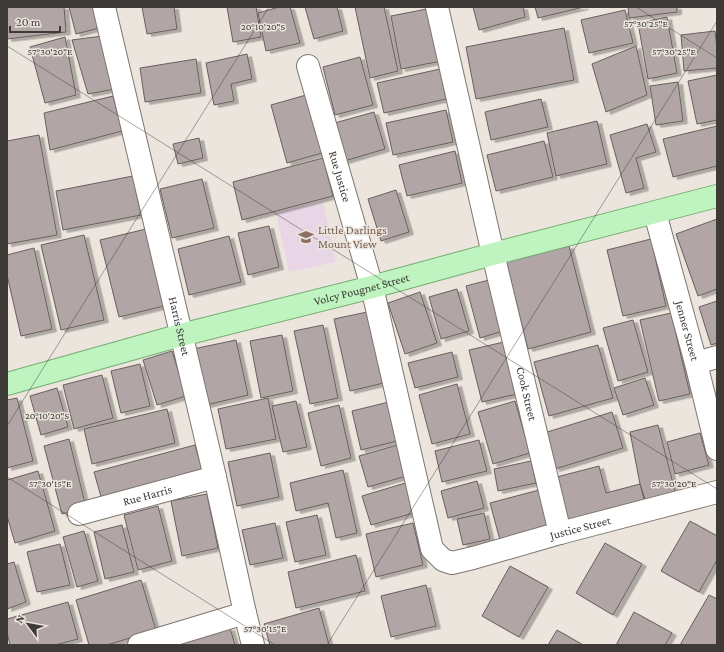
<svg xmlns="http://www.w3.org/2000/svg" width="724" height="652" font-family="'Crimson Pro',serif">
  <style>
    .education { fill: #e8d6e7 }
    .building { fill: #b1a5a5; stroke: #695f5e; filter: url(#shadow) }
    .lines { fill: none; stroke-linecap: round; stroke-linejoin: round }
    .minor-casing { stroke: #7c766e; stroke-width: 24 }
    .major-casing { stroke: #76ad73; stroke-width: 24 }
    .minor { stroke: #fff; stroke-width: 22 }
    .major { stroke: #bff3bf; stroke-width: 22 }
    .ticks { fill: none; stroke: #3d3a37; stroke-width: 1; stroke-opacity: 0.45 }
    .labels { text-anchor: middle; dominant-baseline: central; stroke-width: 3; stroke-linejoin: round; paint-order: stroke }
    .street-label { font-size: 12px; fill: #3d3a37; stroke: #ece5dd }
    .education-label { font-size: 12px; fill: #785e54; stroke: #ece5dd; text-anchor: start }
    .ticks-label { font-size: 10px; text-anchor: middle; fill: #3d3a37; stroke: #ece5dd; stroke-width: 3; stroke-linejoin: round; paint-order: stroke }
  </style>
  <defs>
    <filter id="shadow"><feDropShadow dx="4.5" dy="2.5" stdDeviation="0" flood-color="#0004"/></filter>
  </defs>
  <rect width="100%" height="100%" fill="#ece5dd"/>
  <!-- education -->
  <path class="education" d="M323 202 336 262 289 272 276 212Z"/>
  <!-- building -->
  <g class="building">
    <path d="M7 7H64L66 32 7 39Z"/>
    <path d="M69 7H98L103 27 76 34Z"/>
    <path d="M142 7H174L177 29 147 34Z"/>
    <path d="M227 7H256L261 37 233 42Z"/>
    <path d="M279 7H290L300 43 266 51 258 13Z"/>
    <path d="M305 7H337L343 31 314 39Z"/>
    <path d="M355 7H384L398 71 370 78Z"/>
    <path d="M473 7H523L525 17 479 30Z"/>
    <path d="M535 7H584L538 18Z"/>
    <path d="M628 7H677V12L629 18Z"/>
    <path d="M432 8 441 61 401 69 391 16Z"/>
    <path d="M625 10 633 43 589 53 581 20Z"/>
    <path d="M667 17 677 73 648 79 638 23Z"/>
    <path d="M564 28 574 80 476 99 466 47Z"/>
    <path d="M715 31 717 49V68L684 71 681 35Z"/>
    <path d="M102 36 115 89 88 94 72 40Z"/>
    <path d="M65 37 76 95 45 103 30 47Z"/>
    <path d="M636 46 647 95 606 112 592 64Z"/>
    <path d="M247 54 252 79 231 84 234 101 214 105 206 63Z"/>
    <path d="M360 57 373 105 335 115 323 67Z"/>
    <path d="M196 59 201 93 145 102 140 68Z"/>
    <path d="M440 69 446 99 384 113 377 83Z"/>
    <path d="M717 75V120L697 124 688 81Z"/>
    <path d="M678 82 683 121 656 125 650 86Z"/>
    <path d="M306 95 322 153 287 163 271 105Z"/>
    <path d="M113 96 122 131 50 150 44 113Z"/>
    <path d="M541 99 548 127 491 140 485 112Z"/>
    <path d="M446 110 453 142 393 155 386 123Z"/>
    <path d="M374 112 385 149 341 162 331 124Z"/>
    <path d="M597 121 607 164 556 176 547 133Z"/>
    <path d="M647 124 656 152 636 158 644 188 626 193 610 135Z"/>
    <path d="M717 126V166L673 177 663 139Z"/>
    <path d="M39 135 57 235 7 244V141Z"/>
    <path d="M199 138 203 158 178 164 173 144Z"/>
    <path d="M544 141 553 177 496 191 487 155Z"/>
    <path d="M455 151 462 183 407 196 399 165Z"/>
    <path d="M323 158 333 196 242 220 233 182Z"/>
    <path d="M133 176 141 215 63 230 56 191Z"/>
    <path d="M202 179 214 228 172 238 160 189Z"/>
    <path d="M396 190 409 232 381 241 368 199Z"/>
    <path d="M717 219V289L698 296 676 234Z"/>
    <path d="M269 226 279 267 248 275 238 233Z"/>
    <path d="M146 229 164 306 119 317 100 240Z"/>
    <path d="M84 235 104 320 61 330 41 245Z"/>
    <path d="M229 236 241 282 189 295 178 249Z"/>
    <path d="M651 239 666 306 623 316 607 250Z"/>
    <path d="M569 246 591 332 528 349 506 262Z"/>
    <path d="M34 248 52 329 21 336 7 275V255Z"/>
    <path d="M489 280 503 331 480 338 466 286Z"/>
    <path d="M457 289 469 331 441 339 429 297Z"/>
    <path d="M420 292 437 343 405 354 388 303Z"/>
    <path d="M717 301V343L711 345 699 307Z"/>
    <path d="M372 311 388 382 350 391 334 319Z"/>
    <path d="M671 313 690 394 659 401 640 320Z"/>
    <path d="M633 320 648 372 618 381 603 328Z"/>
    <path d="M323 325 338 398 310 404 294 331Z"/>
    <path d="M282 335 293 391 261 398 250 341Z"/>
    <path d="M236 340 248 395 206 405 193 349Z"/>
    <path d="M504 342 517 394 482 402 469 350Z"/>
    <path d="M598 345 613 398 549 416 534 362Z"/>
    <path d="M172 351 186 396 157 405 143 360Z"/>
    <path d="M452 352 458 377 415 388 408 363Z"/>
    <path d="M140 364 150 406 121 413 111 371Z"/>
    <path d="M102 375 113 418 74 429 63 385Z"/>
    <path d="M645 378 654 405 623 415 614 388Z"/>
    <path d="M457 384 470 434 432 444 419 395Z"/>
    <path d="M57 388 68 427 41 435 30 396Z"/>
    <path d="M17 398 33 461 7 468V400Z"/>
    <path d="M268 398 276 439 226 449 218 409Z"/>
    <path d="M296 401 307 447 283 452 272 406Z"/>
    <path d="M393 401 401 440 361 450 352 411Z"/>
    <path d="M515 401 530 453 493 464 478 412Z"/>
    <path d="M339 405 351 458 321 466 308 413Z"/>
    <path d="M167 409 175 443 92 464 84 429Z"/>
    <path d="M612 412 623 448 555 469 544 433Z"/>
    <path d="M658 425 676 495 645 499 640 484 630 432Z"/>
    <path d="M700 433 709 465 675 474 667 442Z"/>
    <path d="M69 439 86 507 62 514 44 446Z"/>
    <path d="M479 440 487 471 442 482 435 451Z"/>
    <path d="M401 444 410 475 368 487 359 456Z"/>
    <path d="M195 445 203 473 102 500 94 472Z"/>
    <path d="M270 453 279 497 237 506 228 462Z"/>
    <path d="M531 461 536 483 498 491 494 469Z"/>
    <path d="M599 466 606 493 640 484 646 507 566 528 553 478Z"/>
    <path d="M343 470 357 533 336 538 328 503 296 511 290 483Z"/>
    <path d="M38 471 55 531 15 543 7 516V480Z"/>
    <path d="M412 481 421 511 371 525 362 496Z"/>
    <path d="M477 481 484 508 448 518 441 491Z"/>
    <path d="M539 490 548 527 500 540 490 503Z"/>
    <path d="M207 494 218 548 182 556 171 501Z"/>
    <path d="M158 506 172 561 138 570 124 515Z"/>
    <path d="M484 513 490 539 463 545 457 519Z"/>
    <path d="M317 515 326 555 295 562 286 522Z"/>
    <path d="M690 521 717 536V560L699 592 661 571Z"/>
    <path d="M275 523 283 558 250 565 242 530Z"/>
    <path d="M413 523 423 565 376 577 366 534Z"/>
    <path d="M122 525 134 572 105 579 94 532Z"/>
    <path d="M84 531 98 581 77 587 63 537Z"/>
    <path d="M605 543 642 564 613 615 576 593Z"/>
    <path d="M60 544 70 585 37 592 27 552Z"/>
    <path d="M356 555 365 591 296 608 288 572Z"/>
    <path d="M14 562 26 602 7 609V564Z"/>
    <path d="M510 566 548 587 519 637 482 616Z"/>
    <path d="M141 580 156 630 107 645H89L76 600Z"/>
    <path d="M426 585 436 626 391 637 381 596Z"/>
    <path d="M709 595 717 599V645H680Z"/>
    <path d="M68 602 78 639 55 645H10L7 633V619Z"/>
    <path d="M319 608 329 645H270L264 624Z"/>
    <path d="M634 612 672 633 665 645H616Z"/>
    <path d="M230 628 235 645H183L182 643Z"/>
    <path d="M557 630 583 645H548Z"/>
  </g>
  <g class="lines">
    <!-- minor casing -->
    <g class="minor-casing">
      <g id="minor">
        <path id="s1" d="M104 7 215 477 245 613 253 645"/>
        <path id="s2" d="M437 7 493 254 560 533"/>
        <path id="s3" d="M308 66 372 287 432 549 443 560 452 563 473 558 560 533 717 492"/>
        <path id="s4" d="M655 213 696 363 717 449"/>
        <path d="M696 363 717 357"/>
        <path id="s5" d="M79 514 215 477"/>
        <path d="M139 645 245 613"/>
      </g>
    </g>
    <!-- major casing -->
    <g class="major-casing">
      <g id="major">
        <path id="s6" d="M7 384 181 335 372 287 493 254 717 196"/>
      </g>
    </g>
    <!-- minor -->
    <use href="#minor" class="minor"/>
    <!-- major -->
    <use href="#major" class="major"/>
  </g>
  <!-- ticks -->
  <path class="ticks" d="M636 7 717 58M7 46 717 489M7 426 269 7M7 477 275 645M327 645 717 21"/>
  <!-- icons -->
  <defs>
    <g id="school-bare" transform="scale(1.2)"><path d="M0-5L7-2L0 1L-7-2ZM-4 1L0 2.5L4 1V4Q0 6-4 4Z" fill="#8d6e63" stroke="#ece5dd" stroke-width="2.5" paint-order="stroke"/></g>
  </defs>
  <g fill-rule="evenodd">
    <use href="#school-bare" x="306" y="237"/>
  </g>
  <g class="labels">
    <!-- street labels -->
    <g class="street-label">
      <text stroke="none"><textPath href="#s3" startOffset="115">Rue Justice</textPath></text>
      <text stroke="none"><textPath href="#s6" startOffset="367">Volcy Pougnet Street</textPath></text>
      <text stroke="none"><textPath href="#s1" startOffset="328">Harris Street</textPath></text>
      <text stroke="none"><textPath href="#s4" startOffset="122">Jenner Street</textPath></text>
      <text stroke="none"><textPath href="#s2" startOffset="397">Cook Street</textPath></text>
      <text stroke="none"><textPath href="#s5" startOffset="71">Rue Harris</textPath></text>
      <text stroke="none"><textPath href="#s3" startOffset="657">Justice Street</textPath></text>
    </g>
    <!-- education labels -->
    <g class="education-label">
      <text x="318" y="230">Little Darlings<tspan x="318" dy="14">Mount View</tspan></text>
    </g>
  </g>
  <g class="ticks-label">
    <text x="646" y="27">57°30'25"E</text>
    <text x="263" y="30">20°10'20"S</text>
    <text x="50" y="55">57°30'20"E</text>
    <text x="674" y="55">57°30'25"E</text>
    <text x="47" y="419">20°10'20"S</text>
    <text x="50" y="487">57°30'15"E</text>
    <text x="674" y="487">57°30'20"E</text>
    <text x="265" y="632">57°30'15"E</text>
  </g>
  <!-- border -->
  <rect width="724" height="652" fill="none" stroke="#3d3a37" stroke-width="16"/>
  <!-- north arrow -->
  <g transform="translate(28 624) rotate(302)" stroke="#ece5dd" stroke-width="3" paint-order="stroke">
  <path d="M0-3L7 15L0 10L-7 15Z" fill="#3d3a37"/>
  <text y="-6" font-size="11" font-weight="bold" text-anchor="middle" fill="#3d3a37">N</text>
  </g>
  <!-- scale -->
  <path d="M10 26v6h50v-6" fill="none" stroke="#3d3a37" stroke-width="2"/>
  <text x="16" y="26" font-size="12" fill="#3d3a37" stroke="#ece5dd" stroke-width="3" paint-order="stroke">20 m</text>
</svg>
